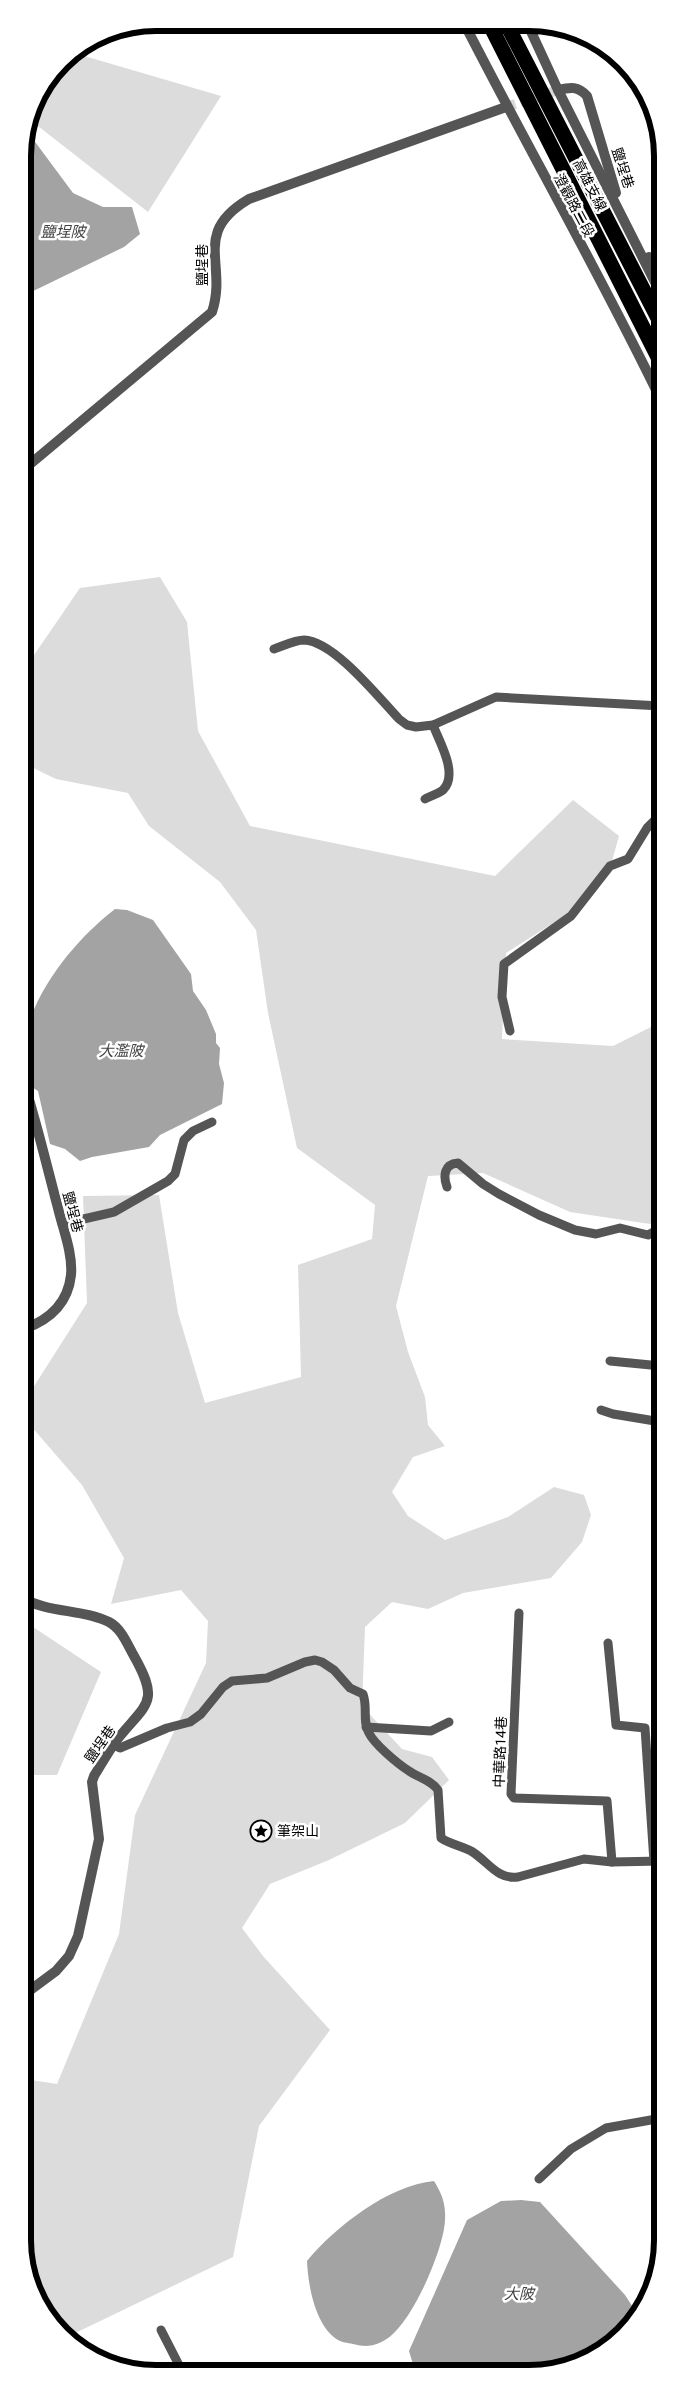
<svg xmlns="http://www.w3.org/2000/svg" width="685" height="2396" font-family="Roboto,'Noto Sans TC',sans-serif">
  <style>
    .green { fill: #dcdcdc }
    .water { fill: #a3a3a3 }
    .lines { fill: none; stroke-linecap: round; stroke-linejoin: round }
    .tertiary-tunnel { stroke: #d9d9d9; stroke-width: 10; stroke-dasharray: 10 5; stroke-linecap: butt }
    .minor { stroke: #555; stroke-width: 9 }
    .tertiary { stroke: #555; stroke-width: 10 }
    .motorway { stroke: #000; stroke-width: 15 }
    .labels { text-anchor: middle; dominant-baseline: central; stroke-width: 5; stroke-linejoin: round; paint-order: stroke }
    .street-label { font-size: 14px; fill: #000; stroke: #fff }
    .poi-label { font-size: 14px; fill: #000; stroke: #fff; text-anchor: start }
    .water-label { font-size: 15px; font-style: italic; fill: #444; stroke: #fff }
    .rim { fill: none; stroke: #000; stroke-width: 6 }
  </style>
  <rect width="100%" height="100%" fill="#fff"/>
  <!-- green -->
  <g class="green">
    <path d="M74 53 221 96 148 212 29 119C35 95 53 67 74 53Z"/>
    <path d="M160 577 187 622 198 731 250 826 495 876 573 800 619 836 610 868 586 902 506 953 502 1039 613 1046 661 1022V1217L650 1224 570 1212 483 1173 428 1176 396 1306 408 1352 425 1397 428 1425 445 1446 413 1457 392 1492 408 1516 445 1540 508 1517 554 1487 584 1495 591 1515 582 1542 551 1578 463 1593 428 1609 392 1602 365 1627 362 1706 402 1749 432 1757 449 1780 405 1823 329 1860 270 1884 242 1928 263 1956 330 2030 259 2126 233 2257 67 2337 61 2334 25 2266V2079L57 2084 119 1934 135 1815 206 1663 208 1621 181 1590 111 1604 124 1558 82 1485 24 1418V1402L87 1303 83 1196 159 1195 178 1313 205 1403 301 1377 298 1265 372 1239 375 1205 297 1148 268 1013 256 930 220 882 149 826 128 793 56 779 23 763V671L80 588Z"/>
    <path d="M24 1621 101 1672 57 1775H24Z"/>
  </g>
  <!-- water -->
  <g class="water">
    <path d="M27 131 73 193 103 207H132L140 234 124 247 23 296V147Z"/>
    <path d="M115 909 127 910 153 920 191 974 193 991 206 1010 216 1034V1043L220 1048 219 1064 224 1083 222 1104 160 1135 149 1147 92 1157 80 1161 65 1149 50 1144 38 1091 27 1084C7 1021 68 945 115 909Z"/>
    <path d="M434 2181C442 2194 446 2204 445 2220 444 2249 411 2326 385 2340 373 2347 365 2347 353 2344 348 2343 341 2342 338 2340 315 2326 308 2285 307 2261 335 2227 389 2185 434 2181Z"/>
    <path d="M521 2200 540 2202 625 2295 638 2315 629 2328 596 2356 555 2371H415L409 2351 467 2220 501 2201Z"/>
  </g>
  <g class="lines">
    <!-- tertiary-tunnel -->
    <path class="tertiary-tunnel" d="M506 107 558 90"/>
    <!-- minor -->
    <g class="minor">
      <path d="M274 649C283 646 295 640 304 640 334 641 379 698 399 719L407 725 416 727 433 725 496 697 661 706"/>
      <path d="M425 799C430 796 438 794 443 790 459 774 439 741 433 725"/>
      <path d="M510 1031 502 997 504 964 571 916 610 866 628 859 647 828 661 814"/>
      <path d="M447 1187C443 1176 444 1164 458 1163L483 1184 499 1194 539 1215 575 1230 596 1234 620 1228 648 1235 661 1228"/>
      <path d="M62 1224 114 1212 168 1181 175 1174 184 1140 193 1131 212 1122"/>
      <path d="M610 1361 661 1366"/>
      <path d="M601 1410 613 1414 661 1422"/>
      <path d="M519 1613 511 1794 514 1798 607 1801 612 1862"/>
      <path d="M608 1643 616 1725 645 1728 654 1862"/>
      <path d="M366 1727 431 1731 449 1722"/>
      <path d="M116 1741V1746L120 1748 167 1728 190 1722 201 1714 223 1687 232 1681 267 1678 305 1662 315 1660 322 1662 334 1670 350 1688 363 1694C368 1707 362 1721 369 1733 374 1744 398 1764 409 1771 419 1778 431 1780 438 1790L441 1838C450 1844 461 1846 471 1851 488 1861 497 1880 518 1877L584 1859 612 1862 662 1861"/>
      <path d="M539 2179 571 2149 606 2128 662 2118"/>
      <path d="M161 2330 182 2371"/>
    </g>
    <!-- tertiary -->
    <g class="tertiary">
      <path d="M465 25C529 150 599 272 660 398"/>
      <path d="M528 25 558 90 660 292"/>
      <path d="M558 90C571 87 578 86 587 96L616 193"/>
      <path d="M649 257 653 265 660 271"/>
      <path d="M23 470 212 312C228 264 191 233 249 199L506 107"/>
      <path d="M24 1083C37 1124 47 1167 58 1208 63 1229 73 1254 71 1275 68 1303 49 1320 24 1329"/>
      <path d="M24 1599C50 1613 83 1609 109 1622 122 1629 127 1644 134 1656 161 1704 146 1703 116 1741 108 1752 101 1765 94 1776L92 1782 99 1839 78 1936 69 1956 56 1971 25 1994"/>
    </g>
    <!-- motorway -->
    <g class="motorway">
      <path d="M490 25 660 361"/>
      <path d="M507 25 660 322"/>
    </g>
  </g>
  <!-- icons -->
  <defs>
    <g id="sight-ring" transform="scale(1.125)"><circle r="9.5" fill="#fff" stroke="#000" stroke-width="1.5"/><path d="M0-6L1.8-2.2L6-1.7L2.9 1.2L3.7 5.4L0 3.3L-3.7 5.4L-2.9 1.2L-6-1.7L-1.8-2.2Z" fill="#000"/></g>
  </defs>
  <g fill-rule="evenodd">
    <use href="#sight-ring" x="261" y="1831"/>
  </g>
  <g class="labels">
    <!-- street labels -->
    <g class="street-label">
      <text transform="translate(623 168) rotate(72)">鹽埕巷</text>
      <text transform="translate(590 185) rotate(63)">高雄支線</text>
      <text transform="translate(574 205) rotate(62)">澄觀路二段</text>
      <text transform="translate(202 265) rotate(-90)">鹽埕巷</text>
      <text transform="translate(73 1212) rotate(75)">鹽埕巷</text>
      <text transform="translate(100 1744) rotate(-55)">鹽埕巷</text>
      <text transform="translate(500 1752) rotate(-88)">中華路14巷</text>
    </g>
    <!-- poi labels -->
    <g class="poi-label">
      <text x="277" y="1831">筆架山</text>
    </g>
    <!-- water labels -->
    <g class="water-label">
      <text x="63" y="232">鹽埕陂</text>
      <text x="121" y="1051">大濫陂</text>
      <text x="519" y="2294">大陂</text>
    </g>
  </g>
  <!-- crop -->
  <path d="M0 0H685V2396H0ZM156 31H529A125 125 0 0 1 654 156V2240A125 125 0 0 1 529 2365H156A125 125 0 0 1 31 2240V156A125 125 0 0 1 156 31Z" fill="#fff" fill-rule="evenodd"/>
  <path class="rim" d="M156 31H529A125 125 0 0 1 654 156V2240A125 125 0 0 1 529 2365H156A125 125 0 0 1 31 2240V156A125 125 0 0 1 156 31Z"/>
</svg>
